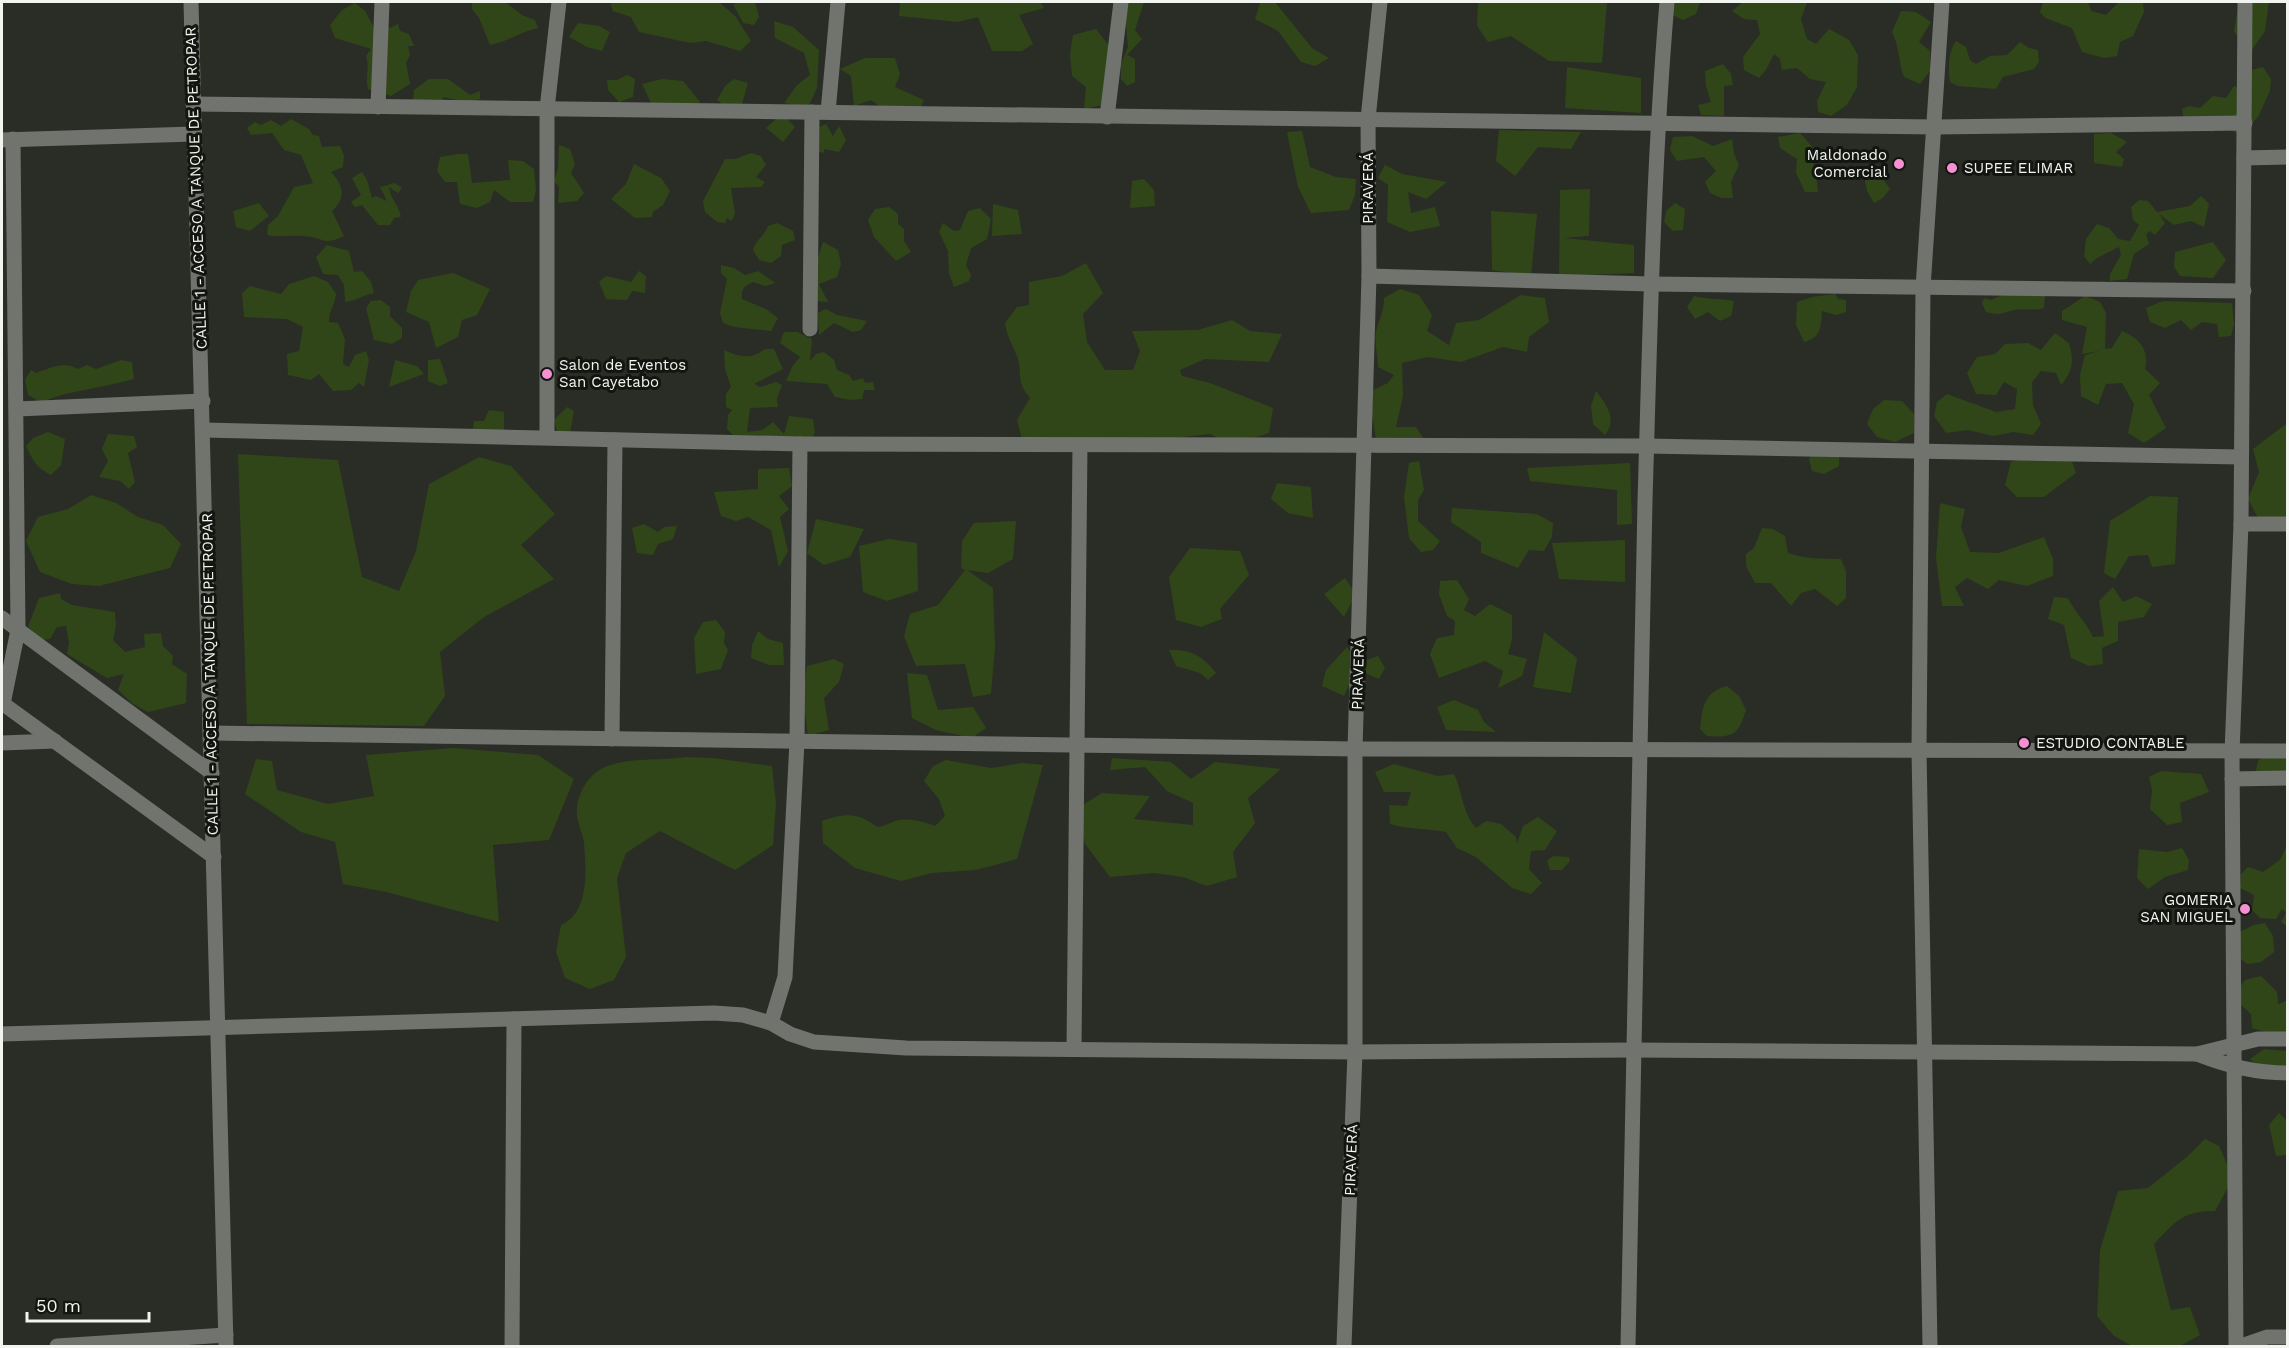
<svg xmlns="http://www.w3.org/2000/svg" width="2289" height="1348" font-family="'Work Sans',sans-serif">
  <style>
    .green { fill: #304619 }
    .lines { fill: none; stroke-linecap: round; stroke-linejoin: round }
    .minor { stroke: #71736f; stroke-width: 15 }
    .poi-dot { fill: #f591d2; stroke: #131511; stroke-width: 2 }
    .labels { text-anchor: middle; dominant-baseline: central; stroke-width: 6; stroke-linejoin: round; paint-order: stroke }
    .poi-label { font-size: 15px; fill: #f1f4ef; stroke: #131511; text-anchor: start }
    .street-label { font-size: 15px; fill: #f1f4ef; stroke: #131511 }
  </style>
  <rect width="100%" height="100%" fill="#292d25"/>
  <!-- green -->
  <g class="green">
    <path d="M472 2H505L522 15 535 20 538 28C520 32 507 42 490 45L479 18 472 9Z"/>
    <path d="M610 2H719L736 17 751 41 740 51 706 41 690 43 639 32 631 17 613 11Z"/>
    <path d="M740 2H755L759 17 754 25 743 23 733 4Z"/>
    <path d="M900 2H1040L1044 8 1019 15 1033 44 1022 51H992L978 17 958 22 899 16Z"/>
    <path d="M1124 2H1144L1135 30 1142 39 1127 55 1135 59V82L1127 86 1121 79V64L1128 47Z"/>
    <path d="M1275 2 1312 48 1329 58 1315 66 1301 62 1278 31 1255 19 1260 3Z"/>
    <path d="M1478 2H1607L1602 63 1549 61 1511 36 1488 42 1477 26Z"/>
    <path d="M1672 2H1700L1696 14 1683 20 1673 15Z"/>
    <path d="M1743 2H1807L1801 19 1807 39 1816 44 1829 29 1849 40 1858 55 1857 87 1847 105 1831 116 1818 112 1817 101 1826 82 1810 79 1797 68 1782 70 1780 59 1774 54 1766 70 1759 78 1744 70 1743 57 1760 34 1757 20 1744 19 1732 11Z"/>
    <path d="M2043 2H2088L2091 11 2106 15 2119 2H2143L2144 12 2133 36 2120 42 2117 56 2104 58 2082 52 2072 28 2045 18 2040 12Z"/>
    <path d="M2239 2H2269L2265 31 2249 54 2234 31Z"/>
    <path d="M355 3 365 11 375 29 383 23 390 28 398 24 400 31 409 34 414 46H408L410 55 406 63 410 84 391 96 368 89C365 77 370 68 366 56L371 49 335 38 330 25 342 10Z"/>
    <path d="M1901 11 1916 12 1931 22 1919 42 1930 51V71L1920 84 1904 77C1898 61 1900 48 1892 32Z"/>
    <path d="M774 21 793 27 819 50 817 88 808 107 784 103 797 85 810 75 804 53 775 38Z"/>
    <path d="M578 23 599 26 610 32 602 51 587 47 569 37Z"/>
    <path d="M1096 29 1110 47 1103 105 1084 109 1086 87 1072 76 1070 54 1073 35Z"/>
    <path d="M1956 41 1966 47 1970 60 1976 64 1990 56 2007 55 2020 42 2029 48 2038 50 2039 62 2034 69 2003 77 1996 89 1958 86 1950 82C1948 70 1948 51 1956 41Z"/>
    <path d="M865 58H895L900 74 895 87 924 100 920 109 882 108 871 100 854 106 851 76 840 69Z"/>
    <path d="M1723 64 1731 74 1733 85 1724 86V116L1701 115 1698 105 1711 102 1706 86 1705 71Z"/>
    <path d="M1567 67 1641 78V113L1565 108Z"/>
    <path d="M2263 67 2271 79 2270 91 2258 117 2249 126 2236 133 2224 125 2212 132 2199 128 2183 117 2182 109 2189 106 2200 108 2213 96 2226 98 2234 86 2246 91 2251 70Z"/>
    <path d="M627 75 635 79 633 97 619 102 608 90 607 80H617Z"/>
    <path d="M429 79H448L470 95 480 91V99L470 103 444 97 439 104 435 99 422 103 413 100 414 90Z"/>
    <path d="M662 79 683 81 700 102 693 106 651 103 642 84Z"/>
    <path d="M734 79 748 83 742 104 726 107 717 100 725 86Z"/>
    <path d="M777 118 787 119 795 127 783 142 766 128Z"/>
    <path d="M291 119 309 129 313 135 319 136 322 147 340 146 344 155 343 167 331 172C344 186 346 198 332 211L344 236C323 247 321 236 302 236 289 235 279 238 267 235L268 225 278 216 294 187 313 183 301 155 284 150 272 133 251 135 247 128 255 122 261 125 271 120 281 126Z"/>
    <path d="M826 124 833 136 839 126 846 140 839 152 824 149V153L814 150 817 128Z"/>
    <path d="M1499 130 1581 132 1571 149 1538 147 1515 176 1496 161Z"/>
    <path d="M1302 131 1310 167 1336 177 1356 179 1355 195 1349 210 1311 213 1298 187 1287 132Z"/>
    <path d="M1800 133 1815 150C1810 166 1818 176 1818 192H1805L1796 173 1797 159 1780 148 1778 137Z"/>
    <path d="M2111 133 2127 142 2116 152 2124 159 2122 167 2094 163V134Z"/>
    <path d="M1692 136 1713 146 1732 139 1734 154 1739 165 1731 182 1733 198H1722L1710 193 1705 182 1716 171 1704 157 1677 161 1670 150 1673 137Z"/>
    <path d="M559 145 570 149 575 164 571 173 584 193 577 201 558 203 559 187 554 181 558 169Z"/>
    <path d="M751 153 761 156 766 165 756 177 765 182 761 187 731 188 735 213 732 221 726 218V223L717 222 705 212 703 201 725 159H735Z"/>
    <path d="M458 154H468L472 183 510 180 508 160 523 161 534 169 536 190 533 202H510L494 190 490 202 477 208 460 204 457 182H445L437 171 440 157Z"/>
    <path d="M634 164 661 178 670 191 663 205 653 212 652 217 635 218 611 199 626 184Z"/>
    <path d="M1385 165 1402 174 1447 182 1426 199 1408 192 1411 213 1435 207 1440 226 1410 232 1387 222 1388 185 1378 178Z"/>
    <path d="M362 172 367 180 372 198 376 196 387 201 380 187 395 183 402 188 398 193 389 187C390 198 399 205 401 217L394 218 390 225H378L362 205 355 207 351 202 361 195 352 178Z"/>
    <path d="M1864 176H1881L1890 189 1883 198 1874 203 1867 191Z"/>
    <path d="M1144 179 1154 190 1155 206 1130 208 1132 181Z"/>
    <path d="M1590 189 1589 236 1564 238 1634 245V273L1559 276 1560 190Z"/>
    <path d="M2201 196 2209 204 2204 227 2191 221 2174 225 2159 214 2165 223 2155 235 2150 231 2146 234 2149 244 2134 254 2127 279 2110 281V274L2121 255 2119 247 2097 258 2090 264 2084 256 2086 239 2097 224 2109 228 2118 239 2130 241 2139 225 2133 220 2131 207 2139 200 2148 201 2157 212 2190 206Z"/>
    <path d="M259 203 269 216 250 231 236 227 233 211Z"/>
    <path d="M1675 203 1685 209 1683 230 1673 231 1664 222 1666 211Z"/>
    <path d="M993 204 1018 210 1022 234 992 236Z"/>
    <path d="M889 207 898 214V224L904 229V241L911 252 896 261 874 237 868 220 875 209Z"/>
    <path d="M980 208 991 219 987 239 971 248 966 265 971 275 969 281 954 287 949 273 948 251 939 232 943 223 954 231 960 230 968 211Z"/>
    <path d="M1491 211 1537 214 1531 276 1492 270Z"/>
    <path d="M777 223 793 231 795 240 782 245 781 256 771 263 759 260 753 250C755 241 764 236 768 226Z"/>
    <path d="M823 242 838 250 841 264 837 277 819 284 828 302 816 301 815 266Z"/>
    <path d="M2213 242 2226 260 2213 278 2180 276 2174 267 2175 252Z"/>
    <path d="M327 245 349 251 354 272 362 271 371 282 374 293C363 295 356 301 345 302L344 285 338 275 323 274 316 257Z"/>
    <path d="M1086 263 1103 293 1083 314 1087 342 1105 370H1133L1140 351 1132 331 1198 330 1232 320 1250 331 1282 334 1269 362 1205 359 1180 370 1182 376 1210 383 1273 408 1269 433 1232 445 1210 434 1133 443H1023L1017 420 1030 398C1014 379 1024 372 1016 354 1011 342 1007 336 1005 323L1017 307 1029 305V282L1062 276Z"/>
    <path d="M721 265 734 268 745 275 758 271 775 283 765 286 753 282C744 286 741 289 742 299L766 309 778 318 771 331 734 327 723 323 720 313 727 279 721 273Z"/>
    <path d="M639 271 646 276 645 293 632 291 627 300 606 299 599 282 606 276 631 282Z"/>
    <path d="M453 273 490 289 477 315 462 320 458 337 436 348 429 322 406 312 411 291 418 280Z"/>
    <path d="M314 276 328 282 336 294C335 304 329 311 329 322L338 323 345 339 343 364 349 367 355 355 366 351 369 360 364 387 359 383 351 390 333 391 319 374 311 380 288 375 287 354 299 351 303 327 287 319 244 317 242 293 250 286 281 294 289 284Z"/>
    <path d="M1400 289 1419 295 1432 315 1427 331 1449 345 1456 323 1479 320 1521 295 1545 298 1549 322 1529 337 1527 352 1503 347 1461 362 1428 357 1402 363 1403 396 1396 427H1416L1425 441 1376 440 1372 414 1373 390 1388 383 1394 375 1378 367C1378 356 1374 342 1376 332 1379 318 1384 313 1384 298Z"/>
    <path d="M1835 294 1838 299 1846 300V312L1836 315 1822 311C1821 327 1821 338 1804 342L1796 325 1797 302 1812 297Z"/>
    <path d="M2002 295H2045L2044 308C2034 311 2025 308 2014 310 2001 313 2002 316 1986 312L1982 303 1984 298 1991 300Z"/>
    <path d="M1694 296C1708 300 1720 298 1734 301L1731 316 1720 321 1708 312 1695 319 1687 307Z"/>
    <path d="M2085 296 2100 302 2106 313 2105 349 2112 348 2122 331C2139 338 2150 350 2145 369L2160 383 2149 395 2166 428 2144 443 2128 433 2134 404 2122 383 2106 384 2098 405 2081 396 2080 375 2085 355 2099 351 2082 354 2087 327 2062 320V311Z"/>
    <path d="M381 300 390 307V316L402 328V338L392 344 374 340 366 308 371 301Z"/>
    <path d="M2163 301 2232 303 2234 324 2231 336 2219 337 2217 324 2202 322 2191 330 2181 320 2165 328 2150 322 2146 308Z"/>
    <path d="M826 309 837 315 867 321 861 330 853 332 834 323 819 335 818 313Z"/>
    <path d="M784 332H797L812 339 810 361 816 354 824 352 834 360 837 370 849 375 853 381 863 378 865 383 873 382 875 390H864L862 399 851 400 835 397 827 384 786 381 792 367 800 357 780 343Z"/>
    <path d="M2055 333 2069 343C2074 360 2073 372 2061 385L2056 373 2041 371 2032 382 2033 405 2041 424 2033 435 2013 432 1993 436 1968 430 1946 433 1934 416 1937 402 1947 394 1996 412 2015 409 2017 389 2004 382 1996 395 1976 394 1967 373 1977 357 1995 354 2005 344 2028 343 2041 350Z"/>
    <path d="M765 349H774L783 369 754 384 760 387 776 382 782 385 777 399 778 407 750 408 747 432 762 430 773 422 784 434 789 416 813 419 815 432 811 441 738 440 727 429 728 415 732 410 726 407V394L731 387 725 369 724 350C739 357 751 360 765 349Z"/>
    <path d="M440 359 448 383 440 386 428 381V360Z"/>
    <path d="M121 360 132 362 134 379C103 388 71 390 41 402L28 395 25 380 31 370 36 373C52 368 62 361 78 369L87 365 96 369Z"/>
    <path d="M395 360 417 366 424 374 389 387Z"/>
    <path d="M1596 391C1606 404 1618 420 1605 435L1593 424 1591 406Z"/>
    <path d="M1884 400 1902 401 1914 414V433L1895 442 1877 437 1867 424 1873 409Z"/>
    <path d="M567 407 574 411 570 433 558 434 554 420Z"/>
    <path d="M489 410 504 412V435L472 434 474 421H484Z"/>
    <path d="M2286 424 2287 516 2263 527 2248 499 2259 472 2253 449Z"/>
    <path d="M48 432 65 439 61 465 51 475C37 469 32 459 26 446L33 438Z"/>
    <path d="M108 434 134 436 137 447 128 453 135 482 129 489 120 481 99 477 108 461 102 449Z"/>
    <path d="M1813 451 1839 455V466L1824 474 1812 471 1809 459Z"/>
    <path d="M2039 452 2069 453 2076 473 2044 497H2017L2005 485 2011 462Z"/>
    <path d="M238 454 338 460 362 577 399 591 416 551 429 484 479 457 511 466 555 514 521 545 554 579 484 617 440 652 445 696 424 726 247 724Z"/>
    <path d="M1419 461 1424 490 1418 500V521L1440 541 1433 550 1421 552 1409 538 1404 497 1409 463Z"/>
    <path d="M1630 463 1632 524 1617 525V490L1530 481 1527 468Z"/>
    <path d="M789 468 792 486 779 496 789 509 780 517 788 551 779 567 771 530 748 517 736 521 721 516 714 492 758 489V469Z"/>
    <path d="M1277 483 1311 487 1313 518 1288 513 1271 499Z"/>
    <path d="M91 495 116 503 138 517 163 525 181 544 170 568 99 586 72 584 40 572 26 541 38 517 68 509Z"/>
    <path d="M2150 496 2178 497 2175 564 2152 567 2148 555 2129 556 2115 579 2104 573 2110 521Z"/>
    <path d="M1940 503 1965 509 1961 527 1970 552 1999 553 2044 537 2053 559V576L2027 586 1999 580 1988 589 1967 578 1955 587 1964 606H1942L1936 558Z"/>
    <path d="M1452 508 1537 514 1553 523 1552 537 1544 551 1529 550 1518 568 1481 553V542L1451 522Z"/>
    <path d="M816 519 864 529 850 557 824 565 807 553Z"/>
    <path d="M1016 521 1013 559 988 573 967 570 993 588 995 648 991 694 973 697 965 664 916 666 904 636 910 614 938 605 965 570 961 568 962 541 974 523Z"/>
    <path d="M644 524 658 532 664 527 677 526 673 539 658 544 653 555 637 553 632 528Z"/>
    <path d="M1762 528 1773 529 1785 536 1788 553C1809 560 1820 558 1841 559L1846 571V598L1837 606 1815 589 1801 593 1791 606 1771 583H1755L1746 566V554L1754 548Z"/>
    <path d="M889 539 917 543 918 591 887 601 863 592 859 546Z"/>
    <path d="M1625 540V582L1559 579 1552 543Z"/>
    <path d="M1190 548 1240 551 1249 575 1220 609 1222 619 1201 627 1176 620 1169 577Z"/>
    <path d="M1345 578 1356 594 1344 617 1324 594Z"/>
    <path d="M1457 580 1469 599 1464 610 1475 616 1490 604 1512 615V640L1508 654 1527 659 1522 676 1498 688 1503 671 1485 661 1439 678 1430 654 1437 638 1454 635 1455 621 1447 616 1439 594 1440 581Z"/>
    <path d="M2113 587 2123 602 2136 596 2152 604 2144 617 2118 622V641L2102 648 2103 664 2089 666 2071 658 2064 625 2048 619 2054 597 2068 598C2076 614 2086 622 2093 637L2104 636 2099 601Z"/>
    <path d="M60 593 61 599 72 605 115 612 116 626 113 640 125 652 145 647 144 634 161 633 163 646 173 656 172 664 187 674 186 703 148 712 133 704 118 690 124 674 107 678 67 654 69 643 66 626 57 627 50 639 39 640 28 627 39 598Z"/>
    <path d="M716 620 725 632 724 643 728 650 721 669 696 674 694 638 703 622Z"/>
    <path d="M758 631 768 639 783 643 784 665H769L751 658 752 645Z"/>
    <path d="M1544 632 1577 658 1571 693 1533 687Z"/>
    <path d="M1347 647 1358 666 1344 696 1322 686 1326 670Z"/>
    <path d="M1169 650C1191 649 1203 656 1216 673L1208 680 1200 673 1176 666Z"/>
    <path d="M1378 656 1385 668 1379 679 1365 673 1367 660Z"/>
    <path d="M834 659 844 664 839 682 824 698 829 730 808 736 803 697 807 666Z"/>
    <path d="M907 673 927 675 938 710 973 707 986 728 972 738 936 730 912 718Z"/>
    <path d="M1727 686 1739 696 1746 710C1738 735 1733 738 1707 736L1700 729C1702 707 1704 692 1727 686Z"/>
    <path d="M1454 700 1478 710 1484 722 1496 732 1446 730 1437 707Z"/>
    <path d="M454 748 538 755 574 779 549 840 493 845 499 922 386 892 343 884 335 842 301 832 245 794 256 759 272 761 277 790 328 804 374 796 366 755Z"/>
    <path d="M2265 752 2287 756V780L2255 775 2258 761Z"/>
    <path d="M686 757 713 758 772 766 776 803 773 845 735 870 660 831 626 853 617 878 626 957 614 980 590 989 565 978 556 952 561 925C590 912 586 870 584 843 583 834 578 825 577 816 575 797 587 775 605 767 628 757 661 761 686 757Z"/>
    <path d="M1112 758 1171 762 1191 779 1215 762 1281 769 1248 798 1255 823 1233 852 1237 877 1207 886 1183 877 1154 873 1110 877 1085 844 1078 808 1102 793 1150 796 1134 819 1193 825V803L1167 791 1145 767 1110 770Z"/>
    <path d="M946 760 991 768 1023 763 1043 765 1017 859 976 870 932 873 901 881 855 868 823 843 822 821C845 813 858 812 877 827 886 826 888 823 896 821 908 817 924 822 935 826L945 816 939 799 924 781 933 766Z"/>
    <path d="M1394 764 1438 776 1454 774C1463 793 1462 812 1476 828L1486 821 1501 824 1516 837 1517 844 1523 826 1538 817 1557 831 1545 850 1531 851 1529 869 1542 883 1531 894 1512 888 1476 857 1457 848 1446 832C1427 828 1408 830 1390 824L1389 805 1407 806 1411 792H1384L1375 772Z"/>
    <path d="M2161 771 2201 774 2209 792 2180 803 2182 822 2167 825 2150 809 2152 790 2149 777Z"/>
    <path d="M2287 845V926L2281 922 2286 913 2282 909 2276 919 2260 918 2252 910 2254 895 2240 888 2241 874 2248 867 2263 872 2280 860Z"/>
    <path d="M2182 848 2189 860 2188 870 2165 877 2148 889 2137 878 2139 849 2167 852Z"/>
    <path d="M1553 856 1569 857 1570 861 1562 870H1550L1547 861Z"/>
    <path d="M2265 923 2273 936 2274 952 2261 962 2247 964 2234 953 2235 934 2254 925Z"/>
    <path d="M2261 976 2277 992 2278 1004 2287 1001V1038L2252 1028 2251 1014 2241 1005 2238 990 2245 980Z"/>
    <path d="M2264 1049 2287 1051V1070L2259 1068 2250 1059Z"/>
    <path d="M2279 1113 2287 1121V1155L2276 1156 2269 1125Z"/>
    <path d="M2205 1139 2219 1146 2233 1178 2215 1211C2182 1211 2176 1221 2154 1244L2171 1310 2190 1307 2200 1335 2180 1346H2132L2114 1336 2097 1316 2100 1250 2118 1191 2148 1188 2188 1156Z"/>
  </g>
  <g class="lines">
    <!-- minor -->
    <g class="minor">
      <path d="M191 2 226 1346"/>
      <path d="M193 104 1935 127 2245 123"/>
      <path d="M378 107 382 2"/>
      <path d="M828 112 838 2"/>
      <path d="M1107 117 1121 2"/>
      <path d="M2 140 194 134"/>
      <path d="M2244 158 2288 157"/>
      <path d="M1369 276 1651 284 2244 291"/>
      <path d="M810 329 812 112"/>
      <path d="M17 409 203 401"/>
      <path d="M204 430 800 444 1646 446 2241 457"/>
      <path d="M547 437V109L559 2"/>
      <path d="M2241 524H2288"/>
      <path d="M2 618 212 773"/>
      <path d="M2 703 214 857"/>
      <path d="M3 704 18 630 13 139"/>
      <path d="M211 733 1355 749 2288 751"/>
      <path d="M612 739 615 440"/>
      <path d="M2 743 55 741"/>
      <path d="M2232 779 2288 778"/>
      <path d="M771 1023 785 977 797 741 800 444"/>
      <path d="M2 1034 714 1013 743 1015 771 1023 790 1034 814 1042 906 1048 1355 1052 1633 1050 2197 1054 2258 1039H2288"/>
      <path d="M1074 1048 1080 445"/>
      <path d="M2197 1054C2228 1066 2255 1073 2288 1073"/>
      <path d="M57 1346 226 1335"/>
      <path d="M512 1346 514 1019"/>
      <path d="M1344 1346 1355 1052V749L1369 276 1368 119 1380 2"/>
      <path d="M1628 1346C1633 1065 1637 783 1645 501 1650 334 1653 168 1667 2"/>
      <path d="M1930 1346 1919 751 1923 288 1942 2"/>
      <path d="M2236 1346 2232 752 2241 524 2245 2"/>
      <path d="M2241 1346 2267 1337H2288"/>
    </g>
  </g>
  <!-- markers -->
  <g class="poi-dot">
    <circle cx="1899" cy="164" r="6"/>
    <circle cx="1952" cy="168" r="6"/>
    <circle cx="547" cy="374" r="6"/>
    <circle cx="2024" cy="743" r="6"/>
    <circle cx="2245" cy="909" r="6"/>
  </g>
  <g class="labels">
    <!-- poi labels -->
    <g class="poi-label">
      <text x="1887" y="155" text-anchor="end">Maldonado<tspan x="1887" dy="17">Comercial</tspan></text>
      <text x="1964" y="168">SUPEE ELIMAR</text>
      <text x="559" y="365">Salon de Eventos<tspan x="559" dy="17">San Cayetabo</tspan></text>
      <text x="2036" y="743">ESTUDIO CONTABLE</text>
      <text x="2233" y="900" text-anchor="end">GOMERIA<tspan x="2233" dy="17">SAN MIGUEL</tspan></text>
    </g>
    <!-- street labels -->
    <g class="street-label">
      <text transform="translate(196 188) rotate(-92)">CALLE 1 - ACCESO A TANQUE DE PETROPAR</text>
      <text transform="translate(1368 188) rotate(-90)">PIRAVERÁ</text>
      <text transform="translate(210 674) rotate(-91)">CALLE 1 - ACCESO A TANQUE DE PETROPAR</text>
      <text transform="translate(1358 674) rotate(-88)">PIRAVERÁ</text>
      <text transform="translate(1351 1160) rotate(-88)">PIRAVERÁ</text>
    </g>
  </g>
  <!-- border -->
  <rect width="2289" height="1348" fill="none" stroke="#f1f4ef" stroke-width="6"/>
  <!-- scale -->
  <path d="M27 1312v9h122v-9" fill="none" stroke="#f1f4ef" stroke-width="3"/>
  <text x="36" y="1312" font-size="18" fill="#f1f4ef" stroke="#131511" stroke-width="4.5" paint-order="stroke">50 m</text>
</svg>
